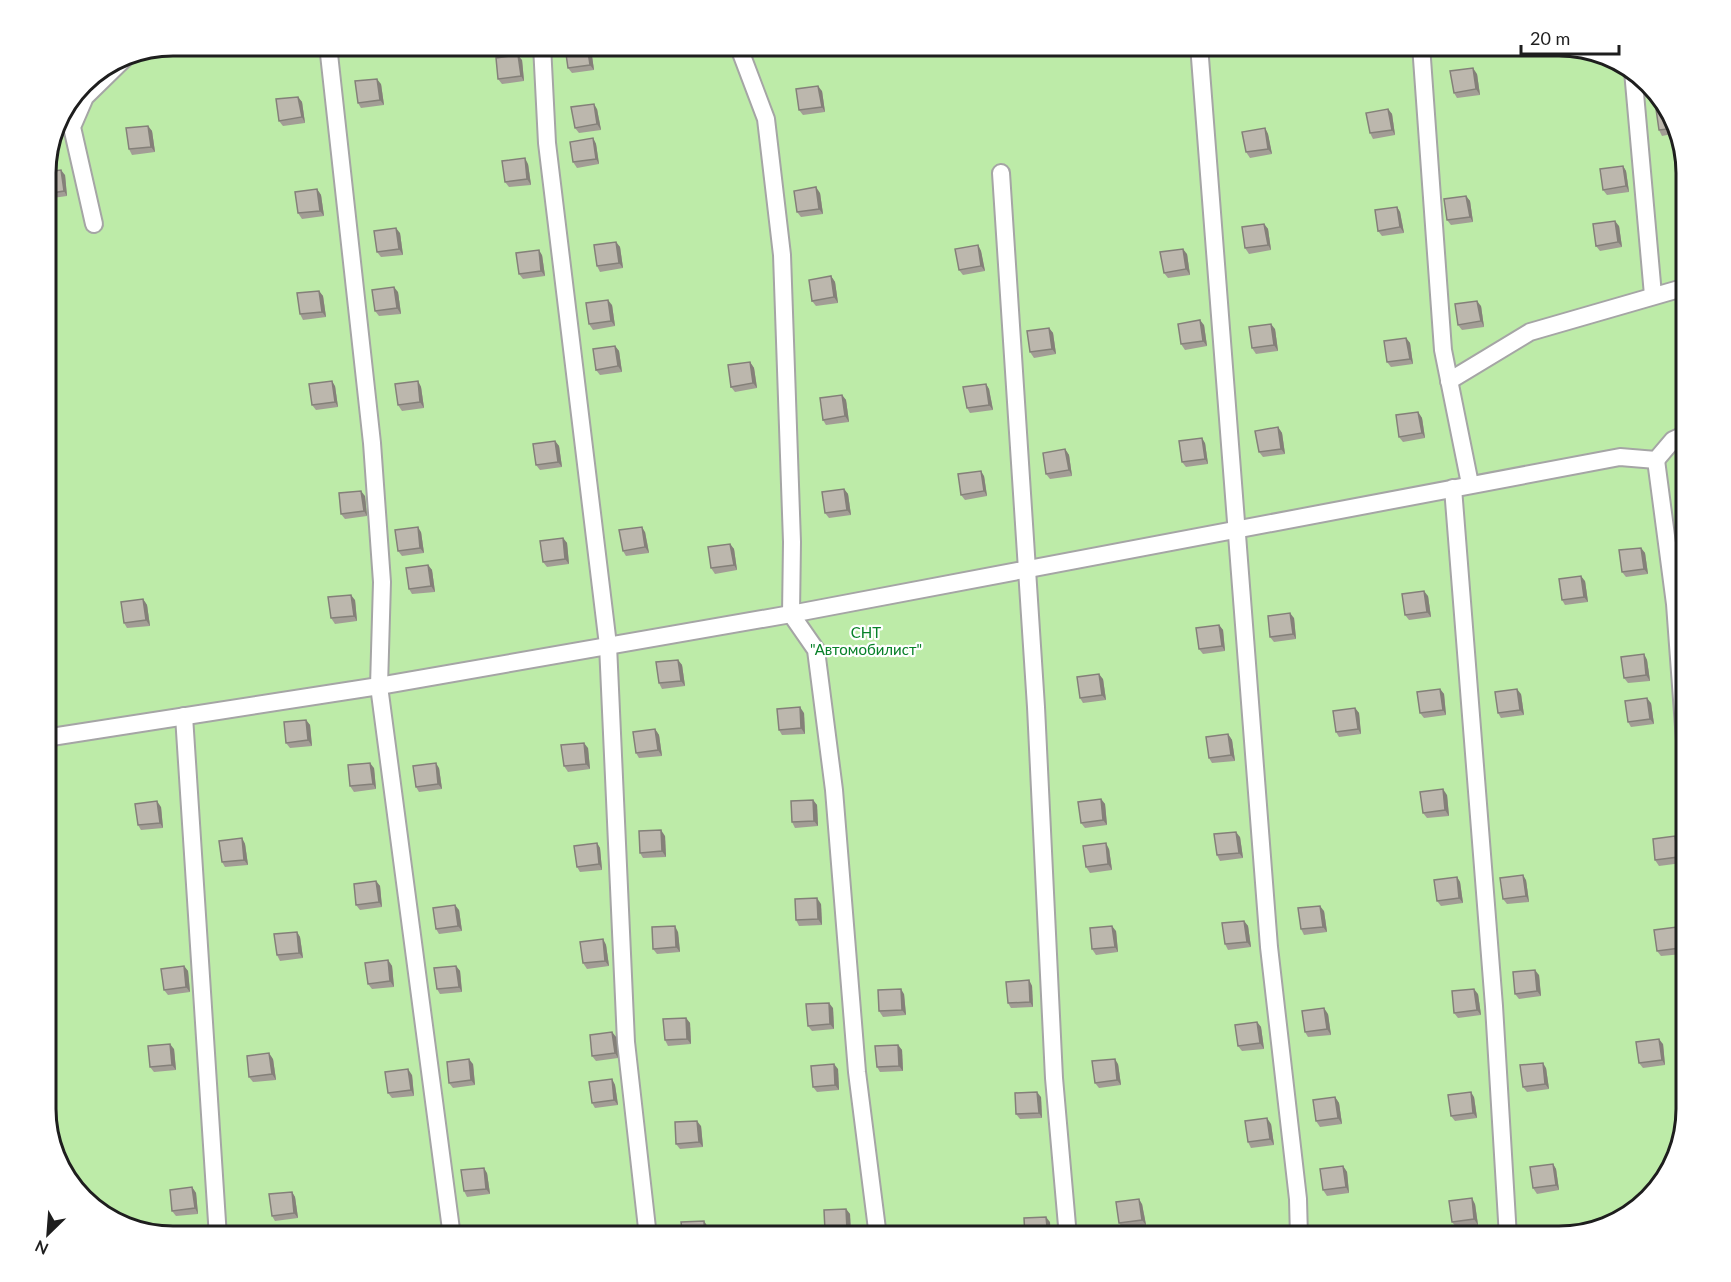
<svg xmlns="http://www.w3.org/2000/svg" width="1731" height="1282" font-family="Lato,sans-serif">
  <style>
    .garden { fill: #bdeba8 }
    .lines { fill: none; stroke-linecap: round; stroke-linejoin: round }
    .lane-casing { stroke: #a5a5a5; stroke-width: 20 }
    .lane { stroke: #fff; stroke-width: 16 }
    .wall { fill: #a29d95 }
    .shaded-wall { fill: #848079 }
    .building { fill: #bcb7ad; stroke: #848079; stroke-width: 1.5 }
    .labels { text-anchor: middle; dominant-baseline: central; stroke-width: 4.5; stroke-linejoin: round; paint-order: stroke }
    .park-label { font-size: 15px; fill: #088129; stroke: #fff }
    .rim { fill: none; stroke: #1e1e1e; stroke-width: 3 }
  </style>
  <rect width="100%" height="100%" fill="#f0eee4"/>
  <!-- garden -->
  <path class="garden" d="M173 45H1559L1636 72 1673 116 1686 172V1110L1659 1187 1615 1224 1558 1237H172L95 1210 58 1166 45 1117V164L58 116 88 77 124 55Z"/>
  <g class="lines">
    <!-- lane casing -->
    <g class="lane-casing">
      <g id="lane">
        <path d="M328 45 372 443 382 582 379 686 452 1237"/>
        <path d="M542 45 547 143 608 645 626 1042 648 1237"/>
        <path d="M738 45 766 119 782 255 792 542 791 614 816 650 834 790 857 1072 878 1237"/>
        <path d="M1199 45 1269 947 1298 1199 1299 1237"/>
        <path d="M1421 45 1443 350 1470 484"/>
        <path d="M1633 71 1653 295"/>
        <path d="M1001 173 1036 707 1054 1078 1068 1237"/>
        <path d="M94 224 72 127 85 97 129 54"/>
        <path d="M1449 381 1530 332 1686 287"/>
        <path d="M1656 460 1675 604 1686 754"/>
        <path d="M1453 488 1494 1006 1508 1237"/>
        <path d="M184 716 218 1237"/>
        <path d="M45 738 379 686 791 614 1620 457 1656 460 1673 440 1686 434"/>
      </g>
    </g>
    <!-- lane -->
    <use href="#lane" class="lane"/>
  </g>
  <!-- wall -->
  <g class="wall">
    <path d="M581 45H588L591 49 594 70 572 73 568 68Z"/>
    <path d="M1229 45H1255L1256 48 1233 52Z"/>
    <path d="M1581 53 1593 57 1585 58Z"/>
    <path d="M522 60 524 81 502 84 498 79Z"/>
    <path d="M1477 74 1480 95 1457 98 1454 93Z"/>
    <path d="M381 84 384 105 361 108 358 103Z"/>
    <path d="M822 91 825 112 803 115 799 110Z"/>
    <path d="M298 97 302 102 305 123 283 126 279 121Z"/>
    <path d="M597 109 601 130 579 133 575 128Z"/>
    <path d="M1388 109 1392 114 1395 135 1373 139 1370 133Z"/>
    <path d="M1673 116 1677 133 1662 136 1659 130Z"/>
    <path d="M148 126 152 131 155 152 132 155 129 149Z"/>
    <path d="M1265 128 1268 134 1272 154 1250 158 1246 152Z"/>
    <path d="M593 138 596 144 599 164 577 168 573 162Z"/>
    <path d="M528 164 531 185 509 187 505 182Z"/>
    <path d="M1623 166 1626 171 1629 192 1607 195 1603 190Z"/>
    <path d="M45 172 65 175 67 196 45 199Z"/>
    <path d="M317 189 321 195 324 216 302 219 298 213Z"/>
    <path d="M820 193 823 214 801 217 797 212Z"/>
    <path d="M1466 196 1470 201 1473 222 1451 225 1447 220Z"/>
    <path d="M1397 207 1400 212 1404 233 1382 236 1378 231Z"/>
    <path d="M1264 224 1268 229 1271 250 1249 254 1245 248Z"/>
    <path d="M1619 226 1622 247 1600 251 1596 246Z"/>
    <path d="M400 233 403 255 381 257 377 252Z"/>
    <path d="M616 242 620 247 623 268 600 272 597 266Z"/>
    <path d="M1686 244V271L1684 272 1680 266Z"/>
    <path d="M978 245 981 251 985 271 963 275 959 270Z"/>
    <path d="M1187 254 1190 275 1168 278 1164 273Z"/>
    <path d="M542 255 545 276 523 279 519 274Z"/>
    <path d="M831 276 835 282 838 303 816 306 812 301Z"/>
    <path d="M319 291 323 296 326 317 303 320 300 314Z"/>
    <path d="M398 292 401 314 379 316 375 311Z"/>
    <path d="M612 305 615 326 593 330 589 324Z"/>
    <path d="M1481 306 1484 327 1462 330 1458 325Z"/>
    <path d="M1204 325 1207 346 1185 350 1181 344Z"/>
    <path d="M1049 328 1053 333 1056 354 1034 358 1030 352Z"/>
    <path d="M1275 329 1278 351 1256 354 1252 348Z"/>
    <path d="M1406 338 1410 343 1413 364 1391 367 1387 362Z"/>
    <path d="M615 346 619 351 622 372 600 375 596 370Z"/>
    <path d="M750 362 754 368 757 388 735 392 731 387Z"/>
    <path d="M418 381 421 387 424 408 402 411 398 405Z"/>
    <path d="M986 384 989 389 993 410 970 413 967 408Z"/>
    <path d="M335 386 338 407 316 410 312 405Z"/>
    <path d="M842 395 846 400 849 422 826 425 823 420Z"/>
    <path d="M1418 412 1422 418 1425 438 1403 442 1399 437Z"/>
    <path d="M1278 427 1282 433 1285 454 1263 457 1259 452Z"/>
    <path d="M555 441 559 446 562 467 540 470 536 465Z"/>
    <path d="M1205 443 1208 464 1186 467 1182 462Z"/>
    <path d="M1065 449 1069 455 1072 476 1050 479 1046 474Z"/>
    <path d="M984 476 987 496 965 500 961 495Z"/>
    <path d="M844 489 848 494 851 515 829 518 825 513Z"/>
    <path d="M365 496 367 516 345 519 341 514Z"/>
    <path d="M421 532 424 553 402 556 398 551Z"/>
    <path d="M645 532 649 553 626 556 623 551Z"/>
    <path d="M563 538 567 543 569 564 547 567 543 562Z"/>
    <path d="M730 544 734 549 737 570 715 574 711 568Z"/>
    <path d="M1641 548 1645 553 1648 574 1626 577 1622 572Z"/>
    <path d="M428 565 432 570 435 592 412 594 409 589Z"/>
    <path d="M1585 581 1588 602 1565 605 1562 600Z"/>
    <path d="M1428 596 1431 617 1409 620 1405 615Z"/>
    <path d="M143 599 147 605 150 626 127 628 124 623Z"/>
    <path d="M355 600 357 621 335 624 331 618Z"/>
    <path d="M1294 618 1296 639 1274 642 1270 637Z"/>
    <path d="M1219 625 1223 630 1225 651 1203 654 1199 649Z"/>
    <path d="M1644 654 1647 660 1650 681 1628 683 1624 678Z"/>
    <path d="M678 660 682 665 685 686 662 689 659 683Z"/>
    <path d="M1103 679 1106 700 1083 703 1080 698Z"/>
    <path d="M1440 689 1444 694 1446 715 1424 718 1420 713Z"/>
    <path d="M1521 694 1524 715 1501 718 1498 713Z"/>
    <path d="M1651 703 1654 724 1631 727 1628 722Z"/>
    <path d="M1355 708 1359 713 1361 734 1339 737 1336 732Z"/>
    <path d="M804 713 805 734 782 735 779 730Z"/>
    <path d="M306 720 310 725 312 746 290 748 286 743Z"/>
    <path d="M655 729 659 735 662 756 639 758 636 753Z"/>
    <path d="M1228 734 1232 740 1235 761 1212 763 1209 758Z"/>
    <path d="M588 748 590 769 568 772 564 766Z"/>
    <path d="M374 768 376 789 354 792 350 786Z"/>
    <path d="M439 768 442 789 419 792 416 787Z"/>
    <path d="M1447 795 1449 816 1427 818 1423 813Z"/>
    <path d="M1101 799 1105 804 1107 825 1085 828 1081 823Z"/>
    <path d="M813 800 817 805 818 826 795 828 792 822Z"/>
    <path d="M161 807 163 828 141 830 138 825Z"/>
    <path d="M665 836 666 857 643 858 640 853Z"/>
    <path d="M1240 837 1243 858 1220 861 1217 855Z"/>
    <path d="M242 838 245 844 248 865 225 867 222 862Z"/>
    <path d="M1679 842 1682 863 1659 866 1655 860Z"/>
    <path d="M597 843 600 848 602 870 580 872 577 867Z"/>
    <path d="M1109 849 1112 870 1090 873 1086 867Z"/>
    <path d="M1457 877 1460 882 1463 903 1441 906 1437 901Z"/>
    <path d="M1526 880 1529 902 1507 904 1503 899Z"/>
    <path d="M376 881 380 886 382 907 360 910 356 905Z"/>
    <path d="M821 904 822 925 799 926 796 920Z"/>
    <path d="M459 910 462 931 439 934 436 929Z"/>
    <path d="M1324 911 1327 932 1304 935 1301 929Z"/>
    <path d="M1244 921 1248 926 1251 947 1228 950 1225 944Z"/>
    <path d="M1116 931 1118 952 1096 955 1092 949Z"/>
    <path d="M297 932 300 937 303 958 280 961 277 955Z"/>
    <path d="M678 932 680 952 657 954 653 949Z"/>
    <path d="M1681 933 1683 954 1661 956 1657 951Z"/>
    <path d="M603 939 606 945 609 966 587 969 583 963Z"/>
    <path d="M388 960 392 966 394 987 372 989 368 984Z"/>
    <path d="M184 966 188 971 190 992 168 995 164 990Z"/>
    <path d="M456 966 460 971 462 992 440 994 437 989Z"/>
    <path d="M1539 975 1541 996 1519 999 1515 994Z"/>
    <path d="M1029 980 1032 986 1033 1007 1011 1008 1008 1003Z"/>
    <path d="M904 994 906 1015 883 1017 879 1011Z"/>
    <path d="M1478 994 1481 1015 1458 1018 1454 1013Z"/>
    <path d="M833 1008 834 1029 812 1031 808 1026Z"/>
    <path d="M1328 1014 1331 1035 1308 1037 1305 1032Z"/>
    <path d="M686 1018 690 1023 691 1044 668 1046 665 1040Z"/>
    <path d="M1257 1022 1261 1027 1264 1049 1242 1051 1238 1046Z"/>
    <path d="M612 1032 616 1037 618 1058 596 1061 592 1056Z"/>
    <path d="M1663 1044 1665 1065 1643 1068 1639 1063Z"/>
    <path d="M898 1045 902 1050 903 1071 880 1072 877 1067Z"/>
    <path d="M174 1049 176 1070 154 1072 150 1067Z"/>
    <path d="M273 1059 276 1080 253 1082 249 1077Z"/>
    <path d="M473 1064 475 1085 453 1088 449 1083Z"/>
    <path d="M1118 1064 1121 1085 1099 1088 1095 1083Z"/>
    <path d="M1546 1068 1549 1089 1527 1092 1523 1087Z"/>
    <path d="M838 1069 839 1090 817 1092 813 1087Z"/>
    <path d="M412 1075 414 1096 392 1098 388 1093Z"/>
    <path d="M612 1079 615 1085 618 1105 595 1108 592 1103Z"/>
    <path d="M1041 1097 1042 1118 1020 1119 1016 1114Z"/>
    <path d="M1335 1097 1339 1103 1342 1124 1320 1127 1316 1121Z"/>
    <path d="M1474 1097 1477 1118 1455 1121 1451 1116Z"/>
    <path d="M1271 1124 1274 1145 1251 1148 1248 1142Z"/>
    <path d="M701 1126 703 1147 680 1149 676 1144Z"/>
    <path d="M1553 1164 1556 1169 1559 1190 1537 1194 1533 1188Z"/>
    <path d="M1343 1166 1347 1172 1349 1193 1327 1196 1323 1190Z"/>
    <path d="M487 1173 490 1194 467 1197 464 1191Z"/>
    <path d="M192 1187 196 1193 198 1214 176 1216 172 1211Z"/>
    <path d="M292 1192 295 1197 298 1218 275 1221 272 1216Z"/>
    <path d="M1142 1204 1146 1225 1123 1228 1119 1223Z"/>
    <path d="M1475 1204 1478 1225 1456 1227 1452 1222Z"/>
    <path d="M846 1209 850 1214 851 1235 829 1236 825 1231Z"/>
  </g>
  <!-- shaded-wall -->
  <g class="shaded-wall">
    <path d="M587 45 591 49 594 70 590 65Z"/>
    <path d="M518 55 522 60 524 81 521 76Z"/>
    <path d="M1473 68 1477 74 1480 95 1476 89Z"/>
    <path d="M377 79 381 84 384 105 380 100Z"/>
    <path d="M818 86 822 91 825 112 822 107Z"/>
    <path d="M298 97 302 102 305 123 302 117Z"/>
    <path d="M594 104 597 109 601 130 597 124Z"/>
    <path d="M1388 109 1392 114 1395 135 1392 130Z"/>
    <path d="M148 126 152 131 155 152 151 147Z"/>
    <path d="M1265 128 1268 134 1272 154 1268 149Z"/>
    <path d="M593 138 596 144 599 164 596 159Z"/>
    <path d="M525 158 528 164 531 185 527 179Z"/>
    <path d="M1623 166 1626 171 1629 192 1626 186Z"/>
    <path d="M61 170 65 175 67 196 64 191Z"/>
    <path d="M816 187 820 193 823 214 819 209Z"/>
    <path d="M317 189 321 195 324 216 320 211Z"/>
    <path d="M1466 196 1470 201 1473 222 1470 217Z"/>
    <path d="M1397 207 1400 212 1404 233 1400 227Z"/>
    <path d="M1615 221 1619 226 1622 247 1618 242Z"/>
    <path d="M1264 224 1268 229 1271 250 1268 245Z"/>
    <path d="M396 228 400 233 403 255 399 249Z"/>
    <path d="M616 242 620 247 623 268 619 263Z"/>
    <path d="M978 245 981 251 985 271 981 266Z"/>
    <path d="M1183 249 1187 254 1190 275 1186 269Z"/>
    <path d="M539 250 542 255 545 276 541 271Z"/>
    <path d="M831 276 835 282 838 303 834 297Z"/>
    <path d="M394 287 398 292 401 314 397 308Z"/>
    <path d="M319 291 323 296 326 317 322 312Z"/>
    <path d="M608 300 612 305 615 326 611 321Z"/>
    <path d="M1477 301 1481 306 1484 327 1481 321Z"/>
    <path d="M1200 320 1204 325 1207 346 1203 341Z"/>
    <path d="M1271 324 1275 329 1278 351 1274 345Z"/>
    <path d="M1049 328 1053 333 1056 354 1052 349Z"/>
    <path d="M1406 338 1410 343 1413 364 1410 359Z"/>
    <path d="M615 346 619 351 622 372 618 366Z"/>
    <path d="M750 362 754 368 757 388 753 383Z"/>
    <path d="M332 381 335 386 338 407 335 402Z"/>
    <path d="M418 381 421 387 424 408 420 402Z"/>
    <path d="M986 384 989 389 993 410 989 405Z"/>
    <path d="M842 395 846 400 849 422 845 416Z"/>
    <path d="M1418 412 1422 418 1425 438 1422 433Z"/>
    <path d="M1278 427 1282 433 1285 454 1281 449Z"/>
    <path d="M1202 438 1205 443 1208 464 1205 459Z"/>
    <path d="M555 441 559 446 562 467 558 462Z"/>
    <path d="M1065 449 1069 455 1072 476 1069 470Z"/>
    <path d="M981 471 984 476 987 496 984 491Z"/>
    <path d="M844 489 848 494 851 515 847 510Z"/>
    <path d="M361 491 365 496 367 516 364 511Z"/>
    <path d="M418 527 421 532 424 553 420 548Z"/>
    <path d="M642 527 645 532 649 553 645 547Z"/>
    <path d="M563 538 567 543 569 564 565 559Z"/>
    <path d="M730 544 734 549 737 570 734 565Z"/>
    <path d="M1641 548 1645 553 1648 574 1644 569Z"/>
    <path d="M428 565 432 570 435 592 431 586Z"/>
    <path d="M1581 576 1585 581 1588 602 1584 597Z"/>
    <path d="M1424 591 1428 596 1431 617 1427 612Z"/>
    <path d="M351 595 355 600 357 621 354 616Z"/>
    <path d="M143 599 147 605 150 626 146 620Z"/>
    <path d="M1290 613 1294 618 1296 639 1293 634Z"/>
    <path d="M1219 625 1223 630 1225 651 1222 646Z"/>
    <path d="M1644 654 1647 660 1650 681 1646 675Z"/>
    <path d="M678 660 682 665 685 686 681 681Z"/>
    <path d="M1099 674 1103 679 1106 700 1102 695Z"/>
    <path d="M1440 689 1444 694 1446 715 1443 710Z"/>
    <path d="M1517 689 1521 694 1524 715 1520 710Z"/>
    <path d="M1647 698 1651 703 1654 724 1650 719Z"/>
    <path d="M800 707 804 713 805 734 801 728Z"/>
    <path d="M1355 708 1359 713 1361 734 1358 729Z"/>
    <path d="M306 720 310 725 312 746 308 740Z"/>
    <path d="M655 729 659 735 662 756 658 750Z"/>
    <path d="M1228 734 1232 740 1235 761 1231 755Z"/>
    <path d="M584 743 588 748 590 769 586 764Z"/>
    <path d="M370 763 374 768 376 789 373 784Z"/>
    <path d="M436 763 439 768 442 789 438 784Z"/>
    <path d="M1443 789 1447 795 1449 816 1445 810Z"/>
    <path d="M1101 799 1105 804 1107 825 1103 820Z"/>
    <path d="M813 800 817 805 818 826 814 821Z"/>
    <path d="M157 801 161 807 163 828 160 823Z"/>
    <path d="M661 830 665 836 666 857 662 851Z"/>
    <path d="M1236 832 1240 837 1243 858 1239 853Z"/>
    <path d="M1675 836 1679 842 1682 863 1678 857Z"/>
    <path d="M242 838 245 844 248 865 244 860Z"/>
    <path d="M597 843 600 848 602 870 599 864Z"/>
    <path d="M1106 843 1109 849 1112 870 1108 864Z"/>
    <path d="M1523 875 1526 880 1529 902 1526 896Z"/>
    <path d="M1457 877 1460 882 1463 903 1459 898Z"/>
    <path d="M376 881 380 886 382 907 379 902Z"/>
    <path d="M817 898 821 904 822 925 818 919Z"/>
    <path d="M455 905 459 910 462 931 458 926Z"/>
    <path d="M1320 906 1324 911 1327 932 1323 927Z"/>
    <path d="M1244 921 1248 926 1251 947 1247 942Z"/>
    <path d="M675 926 678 932 680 952 676 947Z"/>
    <path d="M1112 926 1116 931 1118 952 1115 947Z"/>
    <path d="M1677 927 1681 933 1683 954 1680 948Z"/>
    <path d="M297 932 300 937 303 958 299 953Z"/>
    <path d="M603 939 606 945 609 966 605 961Z"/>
    <path d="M388 960 392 966 394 987 390 981Z"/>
    <path d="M184 966 188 971 190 992 186 987Z"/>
    <path d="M456 966 460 971 462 992 459 987Z"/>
    <path d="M1535 970 1539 975 1541 996 1537 991Z"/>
    <path d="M1029 980 1032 986 1033 1007 1030 1002Z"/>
    <path d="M901 989 904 994 906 1015 902 1010Z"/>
    <path d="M1474 989 1478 994 1481 1015 1477 1010Z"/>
    <path d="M829 1003 833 1008 834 1029 830 1024Z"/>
    <path d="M1324 1008 1328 1014 1331 1035 1327 1029Z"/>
    <path d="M686 1018 690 1023 691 1044 687 1039Z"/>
    <path d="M1257 1022 1261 1027 1264 1049 1260 1043Z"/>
    <path d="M612 1032 616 1037 618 1058 615 1053Z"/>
    <path d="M1659 1039 1663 1044 1665 1065 1662 1060Z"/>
    <path d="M170 1044 174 1049 176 1070 172 1065Z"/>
    <path d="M898 1045 902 1050 903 1071 899 1066Z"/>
    <path d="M269 1053 273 1059 276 1080 272 1074Z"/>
    <path d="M469 1059 473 1064 475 1085 471 1080Z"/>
    <path d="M1115 1059 1118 1064 1121 1085 1117 1080Z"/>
    <path d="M1543 1063 1546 1068 1549 1089 1545 1084Z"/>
    <path d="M834 1064 838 1069 839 1090 835 1085Z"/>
    <path d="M408 1069 412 1075 414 1096 411 1090Z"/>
    <path d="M612 1079 615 1085 618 1105 614 1100Z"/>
    <path d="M1037 1092 1041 1097 1042 1118 1039 1113Z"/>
    <path d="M1471 1092 1474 1097 1477 1118 1473 1113Z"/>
    <path d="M1335 1097 1339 1103 1342 1124 1338 1118Z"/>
    <path d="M1267 1118 1271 1124 1274 1145 1270 1139Z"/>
    <path d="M697 1121 701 1126 703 1147 699 1142Z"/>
    <path d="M1553 1164 1556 1169 1559 1190 1556 1185Z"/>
    <path d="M1343 1166 1347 1172 1349 1193 1346 1187Z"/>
    <path d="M484 1168 487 1173 490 1194 486 1189Z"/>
    <path d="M192 1187 196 1193 198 1214 195 1208Z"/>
    <path d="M292 1192 295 1197 298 1218 294 1213Z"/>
    <path d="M1472 1198 1475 1204 1478 1225 1474 1219Z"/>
    <path d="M1139 1199 1142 1204 1146 1225 1142 1220Z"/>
    <path d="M846 1209 850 1214 851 1235 847 1230Z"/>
    <path d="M1046 1217 1050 1222 1051 1237H1048Z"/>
    <path d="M704 1221 708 1227V1237H705Z"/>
    <path d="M627 1226 631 1231 632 1237H628Z"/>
  </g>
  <!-- building -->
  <g class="building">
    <path d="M581 45H587L590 65 568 68 565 47Z"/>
    <path d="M518 55 521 76 498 79 496 58Z"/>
    <path d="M1473 68 1476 89 1454 93 1450 71Z"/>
    <path d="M377 79 380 100 358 103 355 81Z"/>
    <path d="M818 86 822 107 799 110 796 89Z"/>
    <path d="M298 97 302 117 279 121 276 99Z"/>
    <path d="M594 104 597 124 575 128 571 107Z"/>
    <path d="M1666 107 1673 116 1676 128 1659 130 1656 109Z"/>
    <path d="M1388 109 1392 130 1370 133 1366 113Z"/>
    <path d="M148 126 151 147 129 149 126 128Z"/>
    <path d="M1265 128 1268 149 1246 152 1242 132Z"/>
    <path d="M593 138 596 159 573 162 570 142Z"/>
    <path d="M525 158 527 179 505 182 502 161Z"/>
    <path d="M1623 166 1626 186 1603 190 1600 169Z"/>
    <path d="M61 170 64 191 45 194V172Z"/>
    <path d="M816 187 819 209 797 212 794 191Z"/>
    <path d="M317 189 320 211 298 213 295 192Z"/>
    <path d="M1466 196 1470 217 1447 220 1444 199Z"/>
    <path d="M1397 207 1400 227 1378 231 1375 210Z"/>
    <path d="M1615 221 1618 242 1596 246 1593 224Z"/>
    <path d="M1264 224 1268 245 1245 248 1242 227Z"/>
    <path d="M396 228 399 249 377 252 374 231Z"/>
    <path d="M616 242 619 263 597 266 594 245Z"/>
    <path d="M1686 244V265L1680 266 1677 245Z"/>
    <path d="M978 245 981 266 959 270 955 249Z"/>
    <path d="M1183 249 1186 269 1164 273 1160 252Z"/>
    <path d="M539 250 541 271 519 274 516 253Z"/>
    <path d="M831 276 834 297 812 301 809 280Z"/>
    <path d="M394 287 397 308 375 311 372 290Z"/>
    <path d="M319 291 322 312 300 314 297 293Z"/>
    <path d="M608 300 611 321 589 324 586 303Z"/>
    <path d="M1477 301 1481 321 1458 325 1455 304Z"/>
    <path d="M1200 320 1203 341 1181 344 1178 324Z"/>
    <path d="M1271 324 1274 345 1252 348 1249 327Z"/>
    <path d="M1049 328 1052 349 1030 352 1027 331Z"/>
    <path d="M1406 338 1410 359 1387 362 1384 341Z"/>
    <path d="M615 346 618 366 596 370 593 349Z"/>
    <path d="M750 362 753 383 731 387 728 365Z"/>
    <path d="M332 381 335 402 312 405 309 384Z"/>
    <path d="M418 381 420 402 398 405 395 384Z"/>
    <path d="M986 384 989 405 967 408 963 387Z"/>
    <path d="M842 395 845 416 823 420 820 398Z"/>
    <path d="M1418 412 1422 433 1399 437 1396 415Z"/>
    <path d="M1278 427 1281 449 1259 452 1255 431Z"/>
    <path d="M1202 438 1205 459 1182 462 1179 441Z"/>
    <path d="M555 441 558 462 536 465 533 444Z"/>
    <path d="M1065 449 1069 470 1046 474 1043 453Z"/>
    <path d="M981 471 984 491 961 495 958 474Z"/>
    <path d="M844 489 847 510 825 513 822 492Z"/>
    <path d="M361 491 364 511 341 514 339 493Z"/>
    <path d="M418 527 420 548 398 551 395 530Z"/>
    <path d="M642 527 645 547 623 551 619 530Z"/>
    <path d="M563 538 565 559 543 562 540 541Z"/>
    <path d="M730 544 734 565 711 568 708 547Z"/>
    <path d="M1641 548 1644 569 1622 572 1619 550Z"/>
    <path d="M428 565 431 586 409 589 406 568Z"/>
    <path d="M1581 576 1584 597 1562 600 1559 579Z"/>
    <path d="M1424 591 1427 612 1405 615 1402 594Z"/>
    <path d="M351 595 354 616 331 618 328 597Z"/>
    <path d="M143 599 146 620 124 623 121 602Z"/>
    <path d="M1290 613 1293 634 1270 637 1268 616Z"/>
    <path d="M1219 625 1222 646 1199 649 1196 628Z"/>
    <path d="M1644 654 1646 675 1624 678 1621 657Z"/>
    <path d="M678 660 681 681 659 683 656 662Z"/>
    <path d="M1099 674 1102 695 1080 698 1077 677Z"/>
    <path d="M1440 689 1443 710 1420 713 1417 692Z"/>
    <path d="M1517 689 1520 710 1498 713 1495 692Z"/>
    <path d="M1647 698 1650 719 1628 722 1625 701Z"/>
    <path d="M800 707 801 728 779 730 777 709Z"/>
    <path d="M1355 708 1358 729 1336 732 1333 711Z"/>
    <path d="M306 720 308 740 286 743 284 722Z"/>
    <path d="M655 729 658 750 636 753 633 732Z"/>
    <path d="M1228 734 1231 755 1209 758 1206 737Z"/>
    <path d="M584 743 586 764 564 766 561 745Z"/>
    <path d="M370 763 373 784 350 786 348 765Z"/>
    <path d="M436 763 438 784 416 787 413 766Z"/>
    <path d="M1443 789 1445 810 1423 813 1420 792Z"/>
    <path d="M1101 799 1103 820 1081 823 1078 802Z"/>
    <path d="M813 800 814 821 792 822 791 801Z"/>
    <path d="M157 801 160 823 138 825 135 804Z"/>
    <path d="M661 830 662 851 640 853 639 831Z"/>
    <path d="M1236 832 1239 853 1217 855 1214 834Z"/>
    <path d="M1675 836 1678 857 1655 860 1653 839Z"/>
    <path d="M242 838 244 860 222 862 219 841Z"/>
    <path d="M597 843 599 864 577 867 574 846Z"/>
    <path d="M1106 843 1108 864 1086 867 1083 846Z"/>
    <path d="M1523 875 1526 896 1503 899 1500 878Z"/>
    <path d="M1457 877 1459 898 1437 901 1434 880Z"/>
    <path d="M376 881 379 902 356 905 354 884Z"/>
    <path d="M817 898 818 919 796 920 795 899Z"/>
    <path d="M455 905 458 926 436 929 433 908Z"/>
    <path d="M1320 906 1323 927 1301 929 1298 908Z"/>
    <path d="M1244 921 1247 942 1225 944 1222 923Z"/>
    <path d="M675 926 676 947 653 949 652 927Z"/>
    <path d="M1112 926 1115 947 1092 949 1090 928Z"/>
    <path d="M1677 927 1680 948 1657 951 1654 930Z"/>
    <path d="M297 932 299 953 277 955 274 934Z"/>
    <path d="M603 939 605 961 583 963 580 942Z"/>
    <path d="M388 960 390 981 368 984 365 963Z"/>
    <path d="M184 966 186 987 164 990 161 969Z"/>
    <path d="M456 966 459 987 437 989 434 968Z"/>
    <path d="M1535 970 1537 991 1515 994 1513 972Z"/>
    <path d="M1029 980 1030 1002 1008 1003 1006 982Z"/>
    <path d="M901 989 902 1010 879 1011 878 990Z"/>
    <path d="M1474 989 1477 1010 1454 1013 1452 991Z"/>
    <path d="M829 1003 830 1024 808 1026 806 1004Z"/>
    <path d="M1324 1008 1327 1029 1305 1032 1302 1011Z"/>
    <path d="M686 1018 687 1039 665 1040 663 1019Z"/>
    <path d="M1257 1022 1260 1043 1238 1046 1235 1025Z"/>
    <path d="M612 1032 615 1053 592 1056 590 1035Z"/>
    <path d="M1659 1039 1662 1060 1639 1063 1636 1042Z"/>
    <path d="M170 1044 172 1065 150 1067 148 1046Z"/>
    <path d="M898 1045 899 1066 877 1067 875 1046Z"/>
    <path d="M269 1053 272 1074 249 1077 247 1056Z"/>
    <path d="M469 1059 471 1080 449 1083 447 1062Z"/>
    <path d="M1115 1059 1117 1080 1095 1083 1092 1061Z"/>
    <path d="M1543 1063 1545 1084 1523 1087 1520 1065Z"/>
    <path d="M834 1064 835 1085 813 1087 811 1066Z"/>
    <path d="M408 1069 411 1090 388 1093 385 1072Z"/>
    <path d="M612 1079 614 1100 592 1103 589 1082Z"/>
    <path d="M1037 1092 1039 1113 1016 1114 1015 1093Z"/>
    <path d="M1471 1092 1473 1113 1451 1116 1448 1095Z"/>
    <path d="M1335 1097 1338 1118 1316 1121 1313 1100Z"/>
    <path d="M1267 1118 1270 1139 1248 1142 1245 1121Z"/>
    <path d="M697 1121 699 1142 676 1144 675 1122Z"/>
    <path d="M1553 1164 1556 1185 1533 1188 1530 1167Z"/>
    <path d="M1343 1166 1346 1187 1323 1190 1320 1169Z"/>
    <path d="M484 1168 486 1189 464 1191 461 1170Z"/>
    <path d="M192 1187 195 1208 172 1211 170 1190Z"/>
    <path d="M292 1192 294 1213 272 1216 269 1194Z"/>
    <path d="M1472 1198 1474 1219 1452 1222 1449 1201Z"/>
    <path d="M1139 1199 1142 1220 1119 1223 1116 1202Z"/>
    <path d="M846 1209 847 1230 825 1231 824 1210Z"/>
    <path d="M1046 1217 1048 1237H1025L1024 1218Z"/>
    <path d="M704 1221 705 1237H683L681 1222Z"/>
    <path d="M627 1226 628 1237H606L605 1228Z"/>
    <path d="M423 1233 424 1237H401V1235Z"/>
  </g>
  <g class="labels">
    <!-- park labels -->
    <g class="park-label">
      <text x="866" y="632">СНТ<tspan x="866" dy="17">"Автомобилист"</tspan></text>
    </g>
  </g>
  <!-- crop -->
  <path d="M0 0H1731V1282H0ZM173 56H1559A117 117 0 0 1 1676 173V1109A117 117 0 0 1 1559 1226H173A117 117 0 0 1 56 1109V173A117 117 0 0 1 173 56Z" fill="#fff" fill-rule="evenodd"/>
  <path class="rim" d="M173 56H1559A117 117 0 0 1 1676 173V1109A117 117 0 0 1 1559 1226H173A117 117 0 0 1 56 1109V173A117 117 0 0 1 173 56Z"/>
  <!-- north arrow -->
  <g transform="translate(48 1234) rotate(205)" stroke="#ffffff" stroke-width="4.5" paint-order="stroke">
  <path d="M0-4.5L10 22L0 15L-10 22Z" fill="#1e1e1e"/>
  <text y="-9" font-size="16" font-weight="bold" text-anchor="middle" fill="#1e1e1e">N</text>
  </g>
  <!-- scale -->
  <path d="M1521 45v9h98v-9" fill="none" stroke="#1e1e1e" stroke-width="3"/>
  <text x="1530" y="45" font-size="18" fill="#1e1e1e" stroke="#ffffff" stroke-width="4.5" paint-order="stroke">20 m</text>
</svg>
